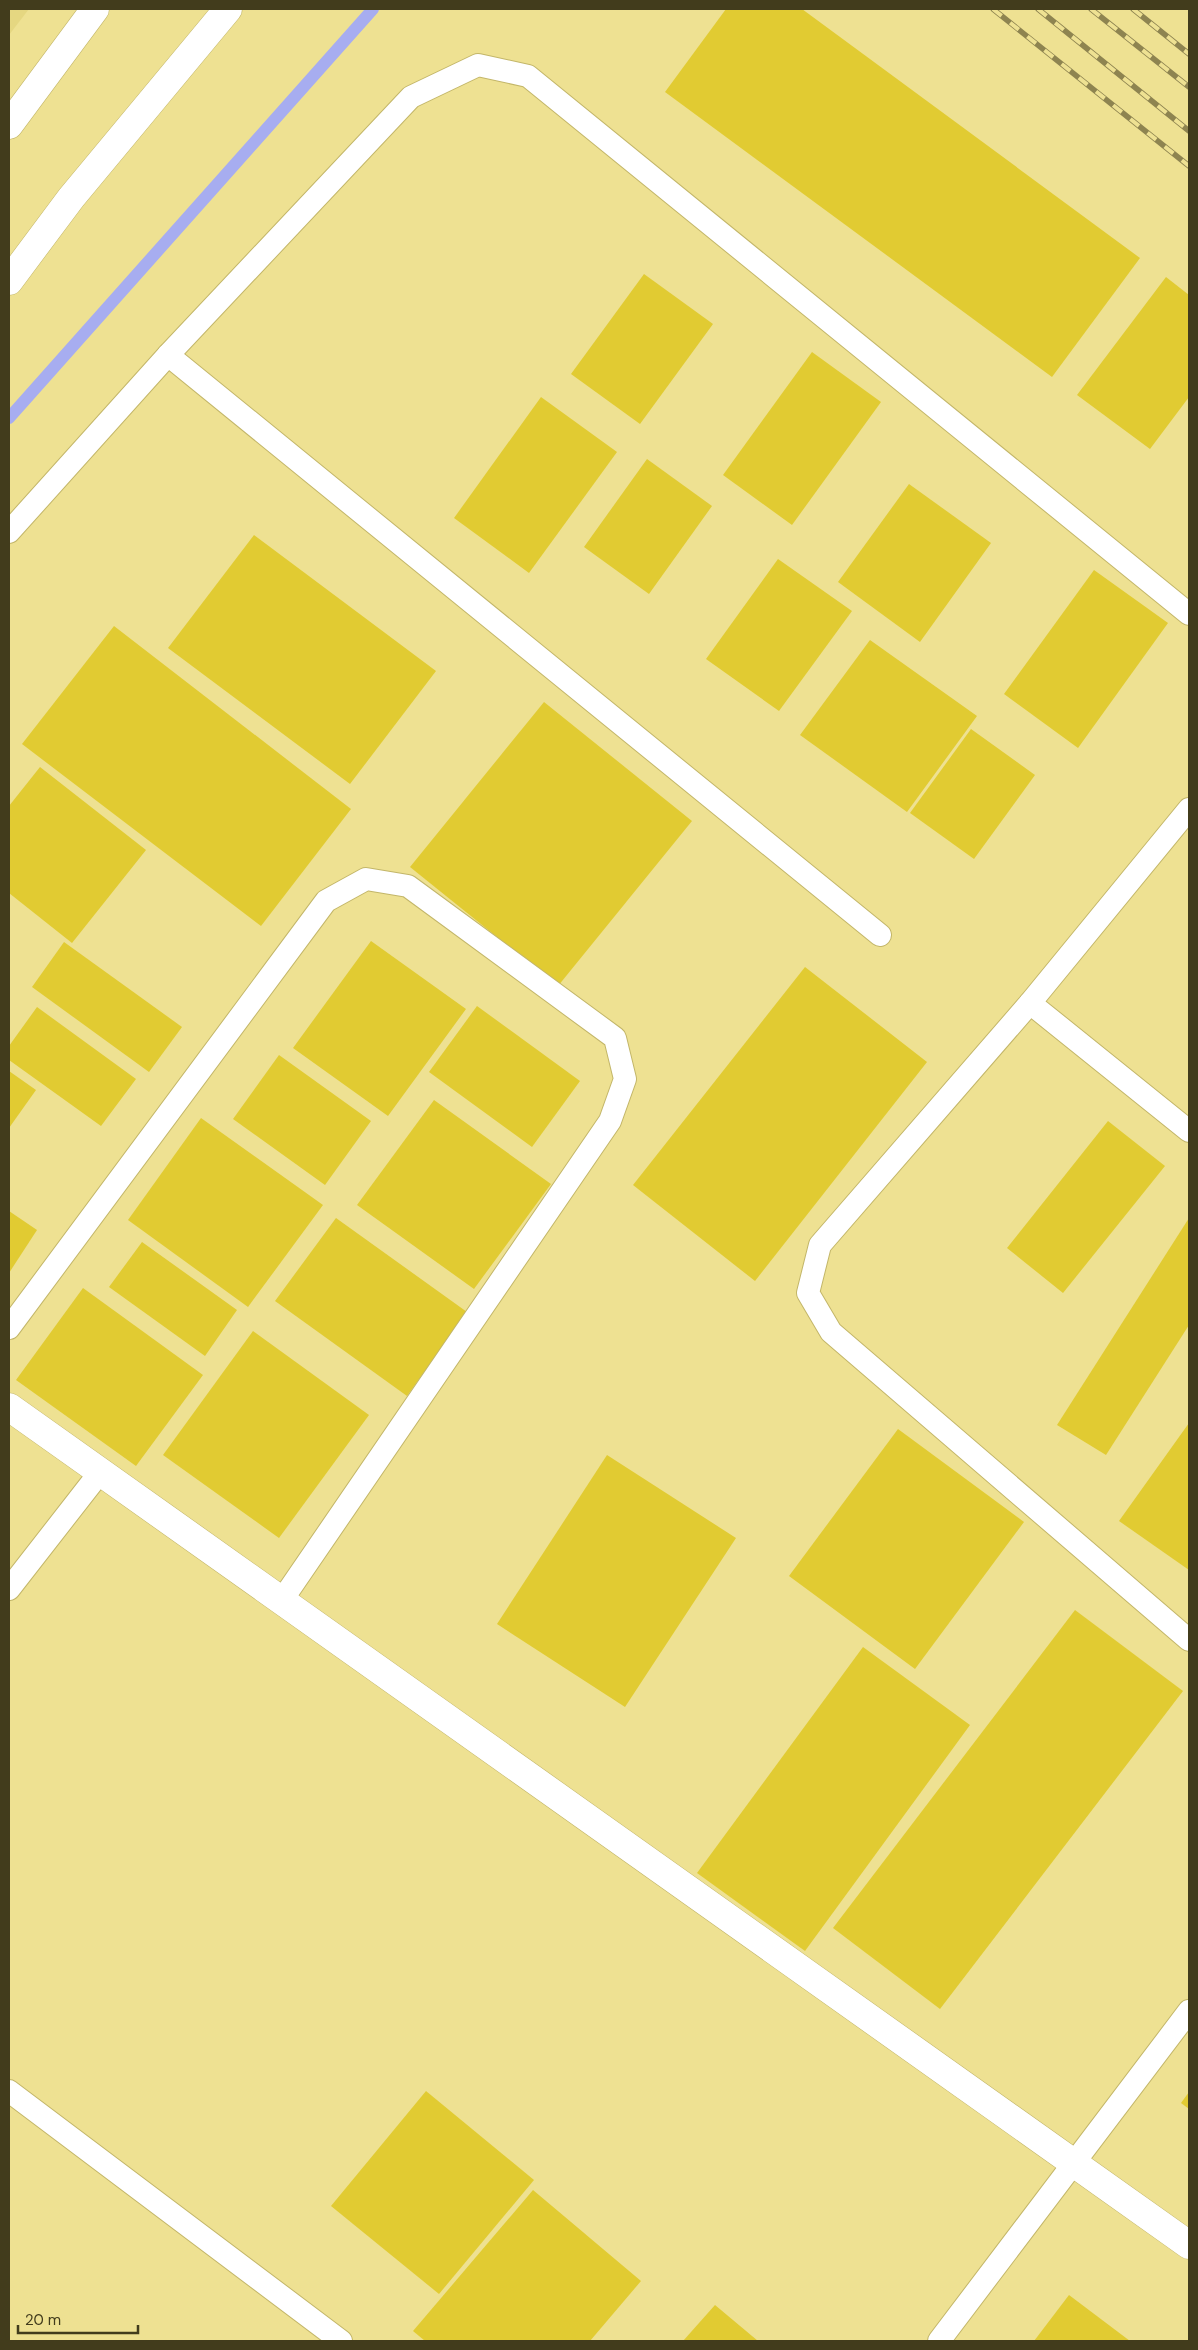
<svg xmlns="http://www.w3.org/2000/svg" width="1198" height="2350" font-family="'DM Sans',sans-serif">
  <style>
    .built { fill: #e5d781 }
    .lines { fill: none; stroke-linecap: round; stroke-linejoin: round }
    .stream { stroke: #a7adf0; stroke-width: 12 }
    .building { fill: #e1cb32 }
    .service-casing { stroke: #c3b669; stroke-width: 24 }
    .minor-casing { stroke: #c3b669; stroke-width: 29 }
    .service { stroke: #fff; stroke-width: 22 }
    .minor { stroke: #fff; stroke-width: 28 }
    .rail-casing { stroke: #8e8450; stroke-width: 5.5 }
    .rail { stroke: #eee192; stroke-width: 4; stroke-dasharray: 11; stroke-linecap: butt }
  </style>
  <rect width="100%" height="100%" fill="#eee192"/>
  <!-- built -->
  <path class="built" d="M9 9H29L9 35Z"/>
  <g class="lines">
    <!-- stream -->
    <path class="stream" d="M9 418 373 9"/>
  </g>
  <!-- building -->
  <g class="building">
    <path d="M726 9H802L1140 258 1052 377 665 92Z"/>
    <path d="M644 274 713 324 640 424 571 374Z"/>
    <path d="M1166 277 1189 295V397L1150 449 1077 395Z"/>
    <path d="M812 352 881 402 792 525 723 475Z"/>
    <path d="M541 397 617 452 529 573 454 518Z"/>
    <path d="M647 459 712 506 649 594 584 547Z"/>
    <path d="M909 484 991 543 920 642 838 582Z"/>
    <path d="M254 535 436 671 350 784 168 648Z"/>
    <path d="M778 559 852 611 779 711 706 659Z"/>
    <path d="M1094 570 1168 623 1078 748 1004 694Z"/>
    <path d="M114 626 351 809 261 926 22 744Z"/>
    <path d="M870 640 977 716 907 812 800 735Z"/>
    <path d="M544 702 692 821 558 986 410 867Z"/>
    <path d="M971 729 1035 775 974 859 910 813Z"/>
    <path d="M40 767 146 850 72 943 9 893V806Z"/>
    <path d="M371 941 466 1009 388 1116 293 1048Z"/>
    <path d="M64 942 182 1027 149 1072 32 987Z"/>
    <path d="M805 967 927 1062 755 1281 633 1185Z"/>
    <path d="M477 1006 580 1081 532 1147 429 1072Z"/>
    <path d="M37 1007 136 1079 101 1126 9 1060V1046Z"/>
    <path d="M279 1055 371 1121 325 1185 233 1119Z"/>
    <path d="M9 1071 36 1090 9 1128Z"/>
    <path d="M434 1100 551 1184 474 1289 357 1205Z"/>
    <path d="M201 1118 323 1205 248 1307 128 1220Z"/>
    <path d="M1108 1121 1165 1166 1063 1293 1007 1248Z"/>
    <path d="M9 1211 37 1230 9 1273Z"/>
    <path d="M336 1218 467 1312 407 1396 275 1301Z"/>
    <path d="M1189 1218V1325L1106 1455 1057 1425Z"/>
    <path d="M142 1242 237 1310 205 1356 109 1287Z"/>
    <path d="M83 1288 203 1375 136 1466 16 1380Z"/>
    <path d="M253 1331 369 1415 279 1538 163 1455Z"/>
    <path d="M1189 1423V1570L1119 1521Z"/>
    <path d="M898 1429 1024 1522 915 1669 789 1576Z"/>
    <path d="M607 1455 736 1538 625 1707 497 1624Z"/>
    <path d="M1075 1610 1183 1691 940 2009 833 1928Z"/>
    <path d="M863 1647 970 1725 805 1951 697 1873Z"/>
    <path d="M426 2091 534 2180 439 2294 331 2206Z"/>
    <path d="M1189 2092V2109L1181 2103Z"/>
    <path d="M533 2190 641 2281 590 2341H425L413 2331Z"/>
    <path d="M1069 2295 1130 2341H1034Z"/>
    <path d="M715 2305 758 2341H683Z"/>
  </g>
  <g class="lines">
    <!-- service casing -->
    <g class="service-casing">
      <g id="service">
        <path d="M168 355 880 935"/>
        <path d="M9 532 168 355 411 97 478 65 528 76 1189 614"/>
        <path d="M1189 809 1030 1003 1189 1131"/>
        <path d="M1030 1003 820 1245 808 1293 831 1332 1189 1640"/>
        <path d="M9 1328 326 901 366 879 408 886 615 1038 625 1079 610 1121 282 1600"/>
        <path d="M9 1589 101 1471"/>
        <path d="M9 2091 341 2341"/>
        <path d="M939 2341 1189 2011"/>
      </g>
    </g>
    <!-- minor casing -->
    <g class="minor-casing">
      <g id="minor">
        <path d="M9 125 95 9"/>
        <path d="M9 281 71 198 228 9"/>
        <path d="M9 1407 1189 2245"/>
      </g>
    </g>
    <!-- service -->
    <use href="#service" class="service"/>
    <!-- minor -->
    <use href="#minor" class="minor"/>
    <!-- rail casing -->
    <g class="rail-casing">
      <g id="rail">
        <path d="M993 9 1189 166"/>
        <path d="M1038 9 1189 131"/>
        <path d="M1091 9 1189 87"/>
        <path d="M1133 9 1189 54"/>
      </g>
    </g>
    <!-- rail -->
    <use href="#rail" class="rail"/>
  </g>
  <!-- border -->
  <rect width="1198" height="2350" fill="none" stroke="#423c1c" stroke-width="20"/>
  <!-- scale -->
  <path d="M18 2325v8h120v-8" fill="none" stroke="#423c1c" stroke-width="2.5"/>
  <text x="25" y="2325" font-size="15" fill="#423c1c" stroke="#eee192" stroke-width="4" paint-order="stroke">20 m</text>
</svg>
